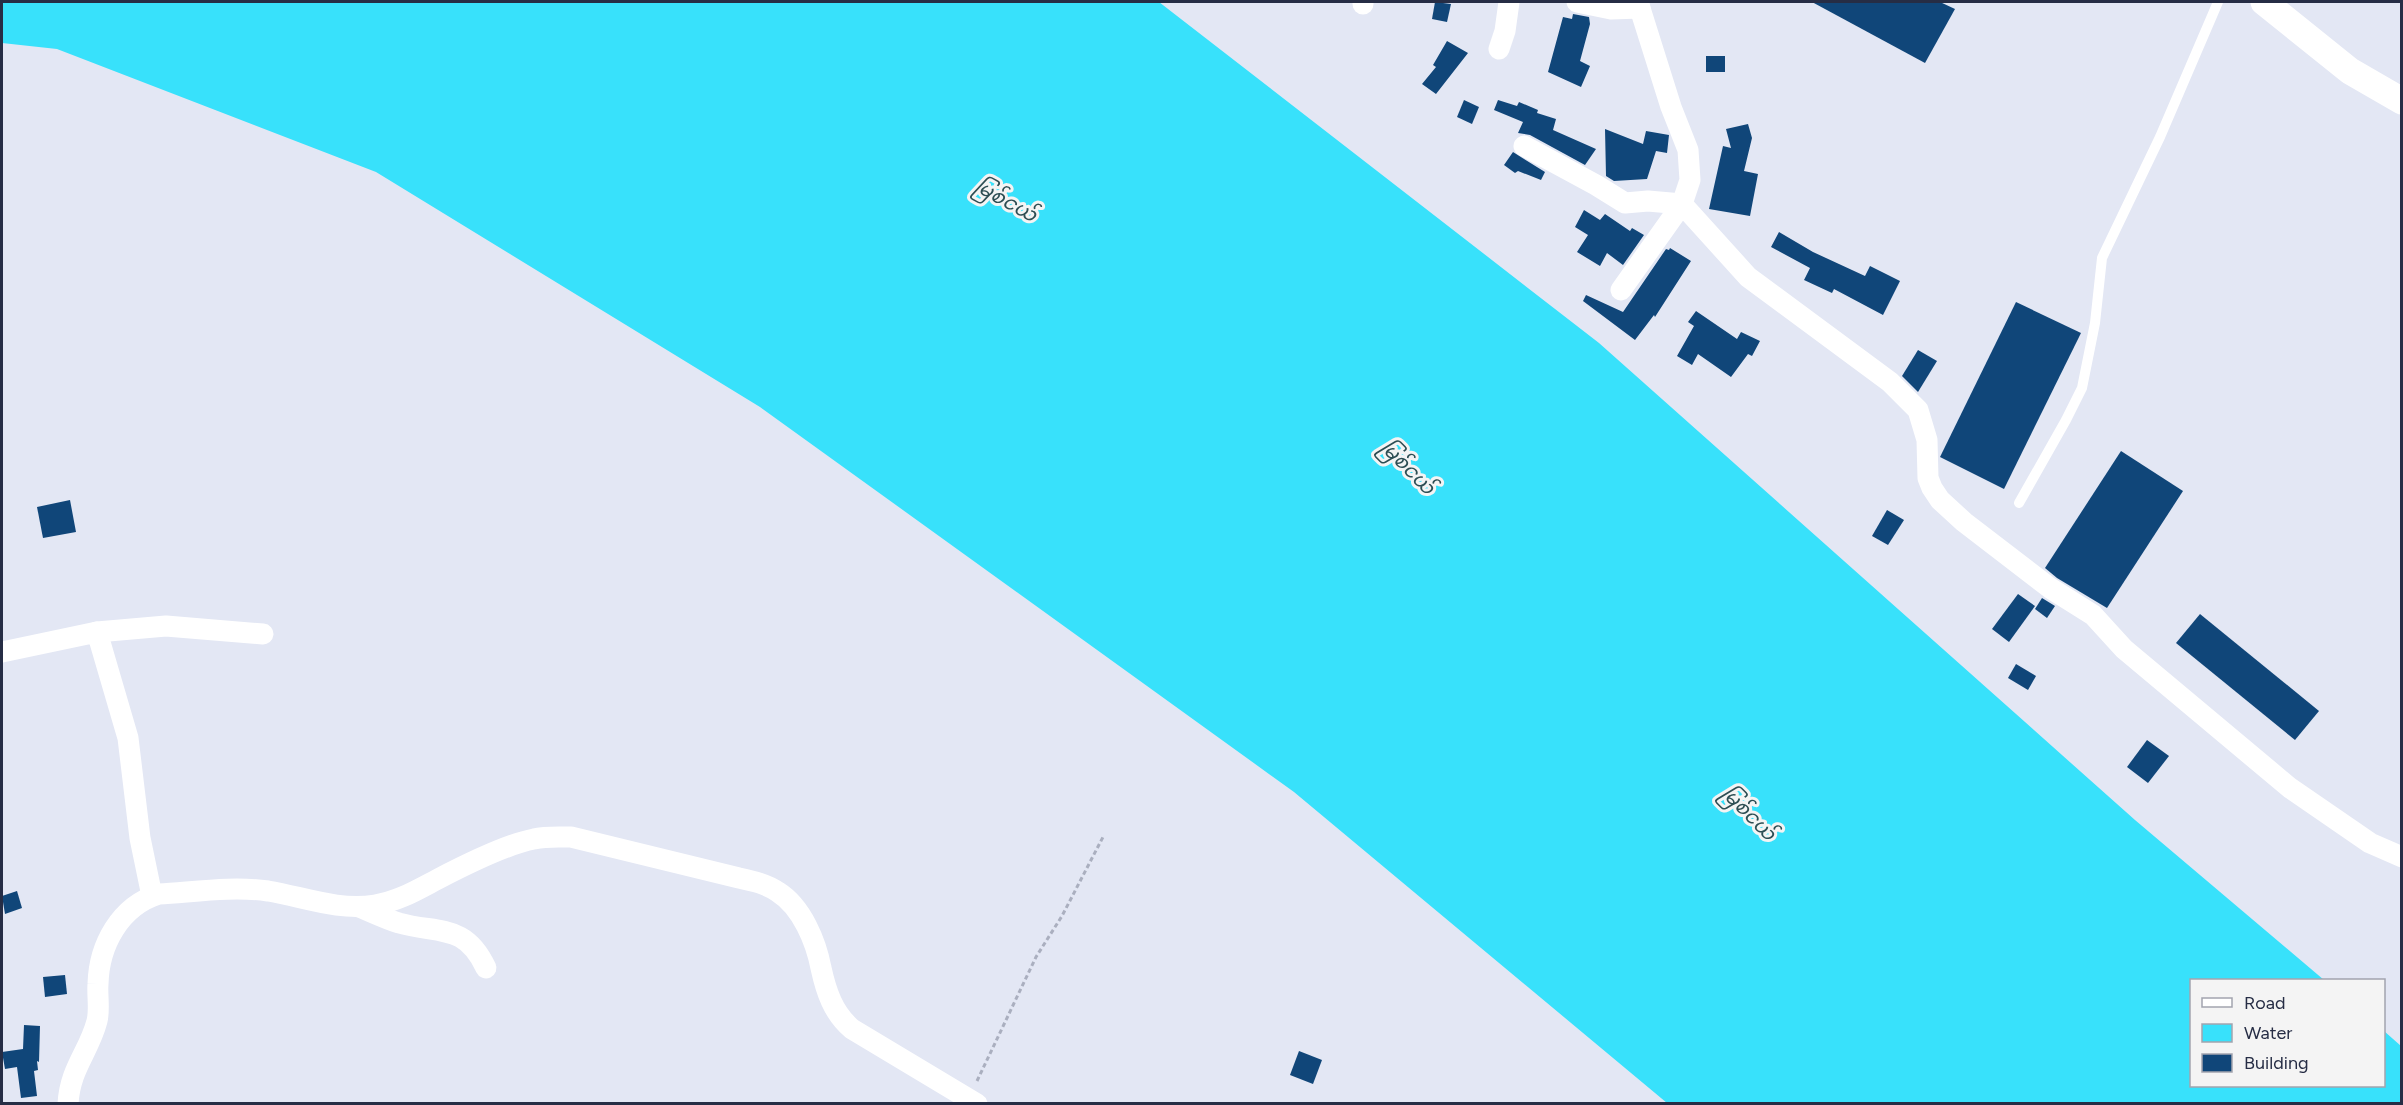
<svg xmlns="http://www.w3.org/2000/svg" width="2403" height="1105" font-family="Figtree,'Noto Sans Myanmar',sans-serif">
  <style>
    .water { fill: #38e1fb }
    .building { fill: #104679 }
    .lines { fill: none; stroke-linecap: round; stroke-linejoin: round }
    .path { stroke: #aaafbf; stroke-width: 3; stroke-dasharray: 4.5 3; stroke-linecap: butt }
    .service { stroke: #fff; stroke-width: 10 }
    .minor { stroke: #fff; stroke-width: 21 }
    .tertiary { stroke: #fff; stroke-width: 27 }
    .labels { text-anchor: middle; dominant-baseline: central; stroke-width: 6; stroke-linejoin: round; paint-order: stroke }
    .water-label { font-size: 20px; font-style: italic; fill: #2d4e54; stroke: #f4f4f4 }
  </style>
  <rect width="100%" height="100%" fill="#e3e7f4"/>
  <!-- water -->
  <path class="water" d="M2 2H1159L1599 343 2135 820 2324 980H2192V1086H2384V1031L2401 1046V1103H1667L1294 792 760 407 376 172 57 49 2 43Z"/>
  <!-- building -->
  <g class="building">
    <path d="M1435 2 1451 4 1447 22 1432 19Z"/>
    <path d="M1812 2H1940L1955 9 1925 63Z"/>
    <path d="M1573 14 1589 17 1590 24 1580 61 1590 66 1581 87 1548 72 1563 17 1572 19Z"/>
    <path d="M1447 41 1468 53 1436 94 1422 84 1436 67 1433 65Z"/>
    <rect x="1706" y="56" width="19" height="16"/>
    <path d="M1464 100 1479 107 1472 124 1457 117Z"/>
    <path d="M1498 100 1517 106 1519 102 1538 110 1537 113 1556 119 1553 130 1596 149 1585 165 1530 135 1518 133 1523 122 1494 110Z"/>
    <path d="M1748 124 1752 138 1744 171 1758 174 1750 216 1709 209 1723 146 1731 148 1726 129Z"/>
    <path d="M1605 129 1643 144 1646 131 1669 135 1667 153 1656 151 1647 179 1614 181 1606 176Z"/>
    <path d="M1513 152 1545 172 1541 180 1518 171 1515 173 1504 165Z"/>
    <path d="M1584 210 1600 220 1605 214 1630 231 1632 228 1644 235 1623 265 1607 253 1600 266 1577 252 1588 235 1575 227Z"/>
    <path d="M1779 232 1813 252 1865 276 1870 266 1900 281 1883 315 1834 289 1832 293 1804 280 1810 268 1771 247Z"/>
    <path d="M1670 248 1691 261 1655 317 1654 315 1635 340 1583 301 1586 295 1623 312 1666 249 1669 250Z"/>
    <path d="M2016 302 2081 333 2004 489 1940 457Z"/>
    <path d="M1696 311 1737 339 1741 332 1760 341 1752 356 1748 354 1731 377 1698 354 1692 365 1677 356 1694 326 1688 322Z"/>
    <path d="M1918 350 1937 361 1918 392 1902 376Z"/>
    <path d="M2121 451 2183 491 2107 608 2057 578 2045 568Z"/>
    <path d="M70 500 76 532 43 538 37 507Z"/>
    <path d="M1887 510 1904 520 1888 545 1872 536Z"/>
    <path d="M2018 594 2035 606 2009 642 1992 629Z"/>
    <path d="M2042 598 2055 606 2047 618 2035 609Z"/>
    <path d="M2200 614 2319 711 2295 740 2176 643Z"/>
    <path d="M2016 664 2036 676 2028 690 2008 678Z"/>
    <path d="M2147 740 2169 756 2148 783 2127 767Z"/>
    <path d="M17 891 22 908 5 914 2 896Z"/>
    <path d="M65 975 67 994 45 997 43 977Z"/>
    <path d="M24 1025 40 1026 39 1062 37 1061 38 1070 34 1071 37 1096 21 1098 17 1067 5 1069 2 1052 23 1049Z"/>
    <path d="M1299 1051 1322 1060 1313 1084 1290 1075Z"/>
  </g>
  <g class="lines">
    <!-- path -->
    <path class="path" d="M977 1081 1036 957 1062 916 1103 837"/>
    <!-- service -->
    <path class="service" d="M2019 503 2066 420 2082 388 2095 323 2102 258 2160 137 2218 2"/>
    <!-- minor -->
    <g class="minor">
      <path d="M1577 2 1611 9 1640 8"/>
      <path d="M1638 2 1671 107 1688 150 1690 180 1682 204 1748 277 1890 382 1918 410 1927 440 1928 478 1932 488 1940 500 1964 522 2050 588 2093 615 2124 649 2290 788 2370 843 2402 857"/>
      <path d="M1363 4V2"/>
      <path d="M1499 49 1505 31 1509 2"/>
      <path d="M1524 146 1596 185 1625 203 1648 201 1682 204 1621 290"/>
      <path d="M97 632 166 626 263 634"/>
      <path d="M2 652 97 632 128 738 140 838 152 896"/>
      <path d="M359 907C372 912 386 919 399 923 439 934 465 923 486 968"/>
      <path d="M68 1104C70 1068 89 1052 97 1021 100 1009 97 996 98 984 99 945 120 906 159 894 194 892 232 886 268 891 304 897 338 911 375 905 399 901 417 890 438 879 463 866 507 844 534 839 546 836 559 837 571 837L739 878C753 881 767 884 778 892 802 907 816 942 821 968 826 991 833 1013 852 1029L977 1104"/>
    </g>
    <!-- tertiary -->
    <path class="tertiary" d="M2264 2 2350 71 2402 101"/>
  </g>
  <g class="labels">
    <!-- water labels -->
    <g class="water-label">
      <text transform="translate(1006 200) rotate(29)">မြစ်ငယ်</text>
      <text transform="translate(1408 467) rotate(45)">မြစ်ငယ်</text>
      <text transform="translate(1749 813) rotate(45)">မြစ်ငယ်</text>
    </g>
  </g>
  <!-- border -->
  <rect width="2403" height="1105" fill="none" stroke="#262d45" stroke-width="6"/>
  <!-- legend -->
  <rect x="2190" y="979" width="195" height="108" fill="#f4f4f4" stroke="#a2a4ae" stroke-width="1.5"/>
  <rect x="2202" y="998" width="30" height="9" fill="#ffffff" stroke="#a2a4ae" stroke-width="1.5"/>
  <text x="2244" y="1009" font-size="18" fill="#262d45">Road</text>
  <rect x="2202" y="1024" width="30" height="18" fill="#38e1fb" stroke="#a2a4ae" stroke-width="1.5"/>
  <text x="2244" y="1039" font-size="18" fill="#262d45">Water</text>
  <rect x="2202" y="1054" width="30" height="18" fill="#104679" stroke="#a2a4ae" stroke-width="1.5"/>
  <text x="2244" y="1069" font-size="18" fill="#262d45">Building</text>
</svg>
